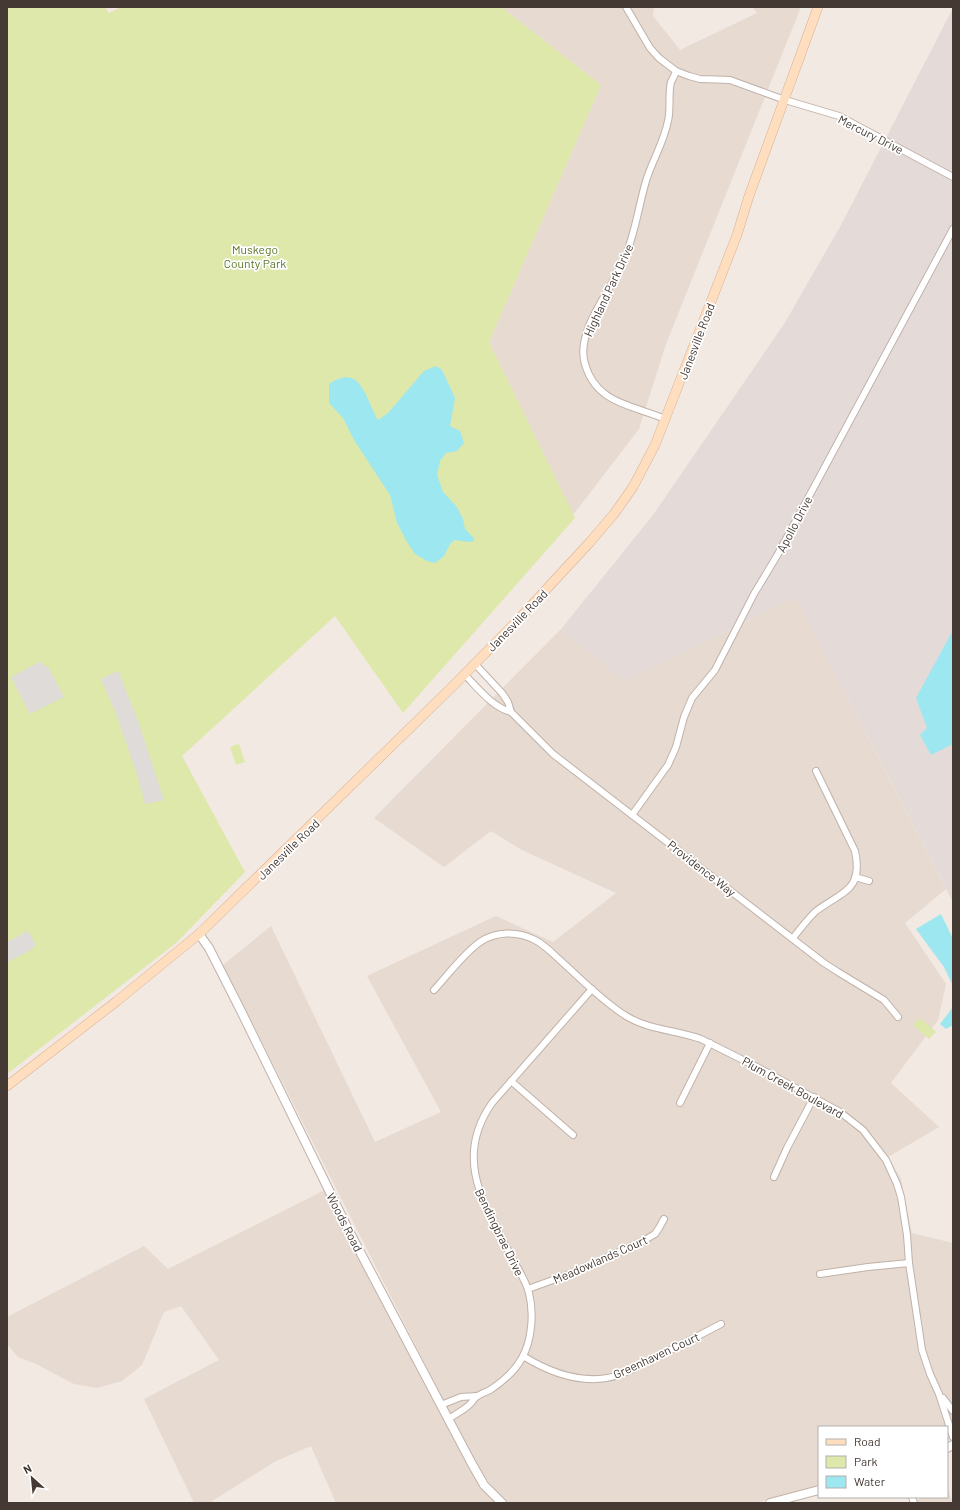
<svg xmlns="http://www.w3.org/2000/svg" width="960" height="1510" font-family="Barlow,sans-serif">
  <style>
    .residential { fill: #e6dad1 }
    .industrial { fill: #e4dbd8 }
    .green { fill: #dee8aa }
    .parking { fill: #dfdbd9 }
    .water { fill: #9de7f1 }
    .lines { fill: none; stroke-linecap: round; stroke-linejoin: round }
    .minor-casing { stroke: #c1b2a9; stroke-width: 8 }
    .tertiary-casing { stroke: #c1b2a9; stroke-width: 10 }
    .secondary-casing { stroke: #d7b194; stroke-width: 10 }
    .minor { stroke: #fff; stroke-width: 6 }
    .tertiary { stroke: #fff; stroke-width: 8 }
    .secondary { stroke: #ffdec0; stroke-width: 9 }
    .labels { text-anchor: middle; dominant-baseline: central; stroke-width: 3.5; stroke-linejoin: round; paint-order: stroke }
    .street-label { font-size: 12px; fill: #443933; stroke: #fff }
    .park-label { font-size: 12px; fill: #5b7626; stroke: #fff }
  </style>
  <rect width="100%" height="100%" fill="#f2e9e3"/>
  <!-- residential -->
  <g class="residential">
    <path d="M501 7H654L653 16 680 50 757 13 752 7H801L666 344 639 429 573 515 489 342 601 85Z"/>
    <path d="M796 597 946 889 905 923 946 984 938 1020 891 1083 939 1127 888 1157 901 1179 912 1233 953 1243V1437L947 1440V1427H819V1485L755 1503H509L493 1488 481 1471 464 1441 223 965 271 926 375 1142 441 1112 367 976 496 916 553 942 616 893 522 850 491 831 444 867 374 818 561 629 624 681Z"/>
    <path d="M325 1190 480 1488 497 1503H336L311 1446 276 1461 209 1503H194L144 1399 219 1360 181 1306 164 1312 142 1365 122 1381 97 1388 74 1384 38 1365 18 1357 7 1344V1317L144 1246 168 1269Z"/>
    <path d="M947 1487 953 1503H912L923 1497H947Z"/>
  </g>
  <!-- industrial -->
  <path class="industrial" d="M953 8V902L796 597 624 681 561 629 653 515 784 324 841 225Z"/>
  <!-- green -->
  <g class="green">
    <path d="M7 7H105L109 13 121 7H501L601 85 489 342 575 518 403 713 335 616 182 756 245 872 176 943 7 1074Z"/>
    <path d="M239 744 245 762 236 765 230 747Z"/>
    <path d="M920 1018 936 1032 929 1039 913 1025Z"/>
  </g>
  <!-- parking -->
  <g class="parking">
    <path d="M41 661 44 667 47 665 64 697 30 714 11 677Z"/>
    <path d="M118 671 138 721 164 800 145 804 136 771 115 711 101 679Z"/>
    <path d="M28 931 36 945 29 951 7 962V942Z"/>
  </g>
  <!-- water -->
  <g class="water">
    <path d="M436 366 442 370 455 398 450 426 460 431 464 443 457 451 446 453 440 461 437 475 443 492 457 507 463 519 465 529 474 538V541L468 542 455 540 450 544 444 556 435 563 427 561 415 554 407 542 397 523 390 495 354 440 343 418 329 403V384C361 362 365 398 378 420L388 413 424 371Z"/>
    <path d="M953 630V744L931 755 920 735 927 728 916 698Z"/>
    <path d="M941 914 953 939V986L944 967 916 929Z"/>
    <path d="M953 1007V1025L946 1029 940 1024Z"/>
  </g>
  <g class="lines">
    <!-- minor casing -->
    <g class="minor-casing">
      <g id="minor">
        <path d="M626 7 650 48 659 58 676 71 689 76 700 79 730 80 785 100 839 116 953 177"/>
        <path d="M665 419C633 405 596 404 585 364 575 332 610 292 623 262 635 236 638 208 646 181 652 161 664 142 668 121 671 109 668 94 671 82 673 78 675 75 676 71"/>
        <path d="M475 664 502 693 508 702 511 712 553 754 824 963 838 972 884 1000 898 1017"/>
        <path d="M464 674C478 688 492 707 511 712"/>
        <path d="M632 815 668 765 676 747 684 717 692 698 715 670 754 594 778 554 953 229"/>
        <path d="M855 877 869 881"/>
        <path d="M793 938C800 929 807 920 815 912 840 892 864 892 855 851L816 771"/>
        <path d="M434 990C448 975 463 954 480 942 496 931 518 931 535 940 545 945 553 954 561 961 581 979 602 1001 626 1016 649 1030 676 1030 701 1039L757 1067 840 1112 863 1130 886 1160 897 1184 901 1197 907 1235 909 1263 922 1350 930 1374 939 1394 953 1437"/>
        <path d="M511 1081 573 1135"/>
        <path d="M680 1103 710 1043"/>
        <path d="M774 1177 787 1148 814 1097"/>
        <path d="M820 1274 868 1267 909 1263"/>
        <path d="M528 1289 575 1272 643 1241 655 1234 659 1228 664 1219"/>
        <path d="M523 1356C552 1374 585 1386 619 1375 632 1370 645 1363 658 1356 679 1346 700 1335 721 1324"/>
        <path d="M943 1398 953 1411"/>
        <path d="M441 1405 461 1397 477 1396"/>
        <path d="M448 1419C455 1415 462 1411 468 1406 471 1404 473 1400 476 1397 480 1394 486 1392 490 1390 502 1382 515 1371 522 1358 532 1340 534 1313 529 1293 526 1281 519 1271 513 1260 486 1207 452 1160 492 1103L592 989"/>
        <path d="M912 1497 914 1503"/>
      </g>
    </g>
    <!-- tertiary casing -->
    <g class="tertiary-casing">
      <g id="tertiary">
        <path d="M199 934 209 948 241 1011 348 1229 472 1464 484 1485 502 1503"/>
        <path d="M947 1448 953 1445"/>
        <path d="M770 1503 819 1490"/>
      </g>
    </g>
    <!-- secondary casing -->
    <g class="secondary-casing">
      <path id="secondary" d="M7 1086 117 1001 199 934 451 688 517 621 590 542 614 514 633 487 655 445 737 235 749 196 818 7"/>
    </g>
    <!-- minor -->
    <use href="#minor" class="minor"/>
    <!-- tertiary -->
    <use href="#tertiary" class="tertiary"/>
    <!-- secondary -->
    <use href="#secondary" class="secondary"/>
  </g>
  <g class="labels">
    <!-- street labels -->
    <g class="street-label">
      <text transform="translate(871 134) rotate(27)">Mercury Drive</text>
      <text transform="translate(608 290) rotate(-65)">Highland Park Drive</text>
      <text transform="translate(696 341) rotate(-69)">Janesville Road</text>
      <text transform="translate(794 524) rotate(-62)">Apollo Drive</text>
      <text transform="translate(517 620) rotate(-46)">Janesville Road</text>
      <text transform="translate(288 849) rotate(-44)">Janesville Road</text>
      <text transform="translate(702 868) rotate(38)">Providence Way</text>
      <text transform="translate(793 1087) rotate(29)">Plum Creek Boulevard</text>
      <text transform="translate(345 1222) rotate(63)">Woods Road</text>
      <text transform="translate(500 1232) rotate(64)">Bendingbrae Drive</text>
      <text transform="translate(600 1259) rotate(-24)">Meadowlands Court</text>
      <text transform="translate(656 1355) rotate(-25)">Greenhaven Court</text>
    </g>
    <!-- park labels -->
    <g class="park-label">
      <text x="255" y="249">Muskego<tspan x="255" dy="14">County Park</tspan></text>
    </g>
  </g>
  <!-- border -->
  <rect width="960" height="1510" fill="none" stroke="#443933" stroke-width="16"/>
  <!-- legend -->
  <rect x="818" y="1426" width="130" height="72" fill="#ffffff" stroke="#b4b0ad"/>
  <rect x="826" y="1439" width="20" height="6" fill="#ffdec0" stroke="#b4b0ad"/>
  <text x="854" y="1446" font-size="12" fill="#443933">Road</text>
  <rect x="826" y="1456" width="20" height="12" fill="#dee8aa" stroke="#b4b0ad"/>
  <text x="854" y="1466" font-size="12" fill="#443933">Park</text>
  <rect x="826" y="1476" width="20" height="12" fill="#9de7f1" stroke="#b4b0ad"/>
  <text x="854" y="1486" font-size="12" fill="#443933">Water</text>
  <!-- north arrow -->
  <g transform="translate(32 1478) rotate(333)" stroke="#ffffff" stroke-width="3" paint-order="stroke">
  <path d="M0-3L7 15L0 10L-7 15Z" fill="#443933"/>
  <text y="-6" font-size="11" font-weight="bold" text-anchor="middle" fill="#443933">N</text>
  </g>
</svg>
